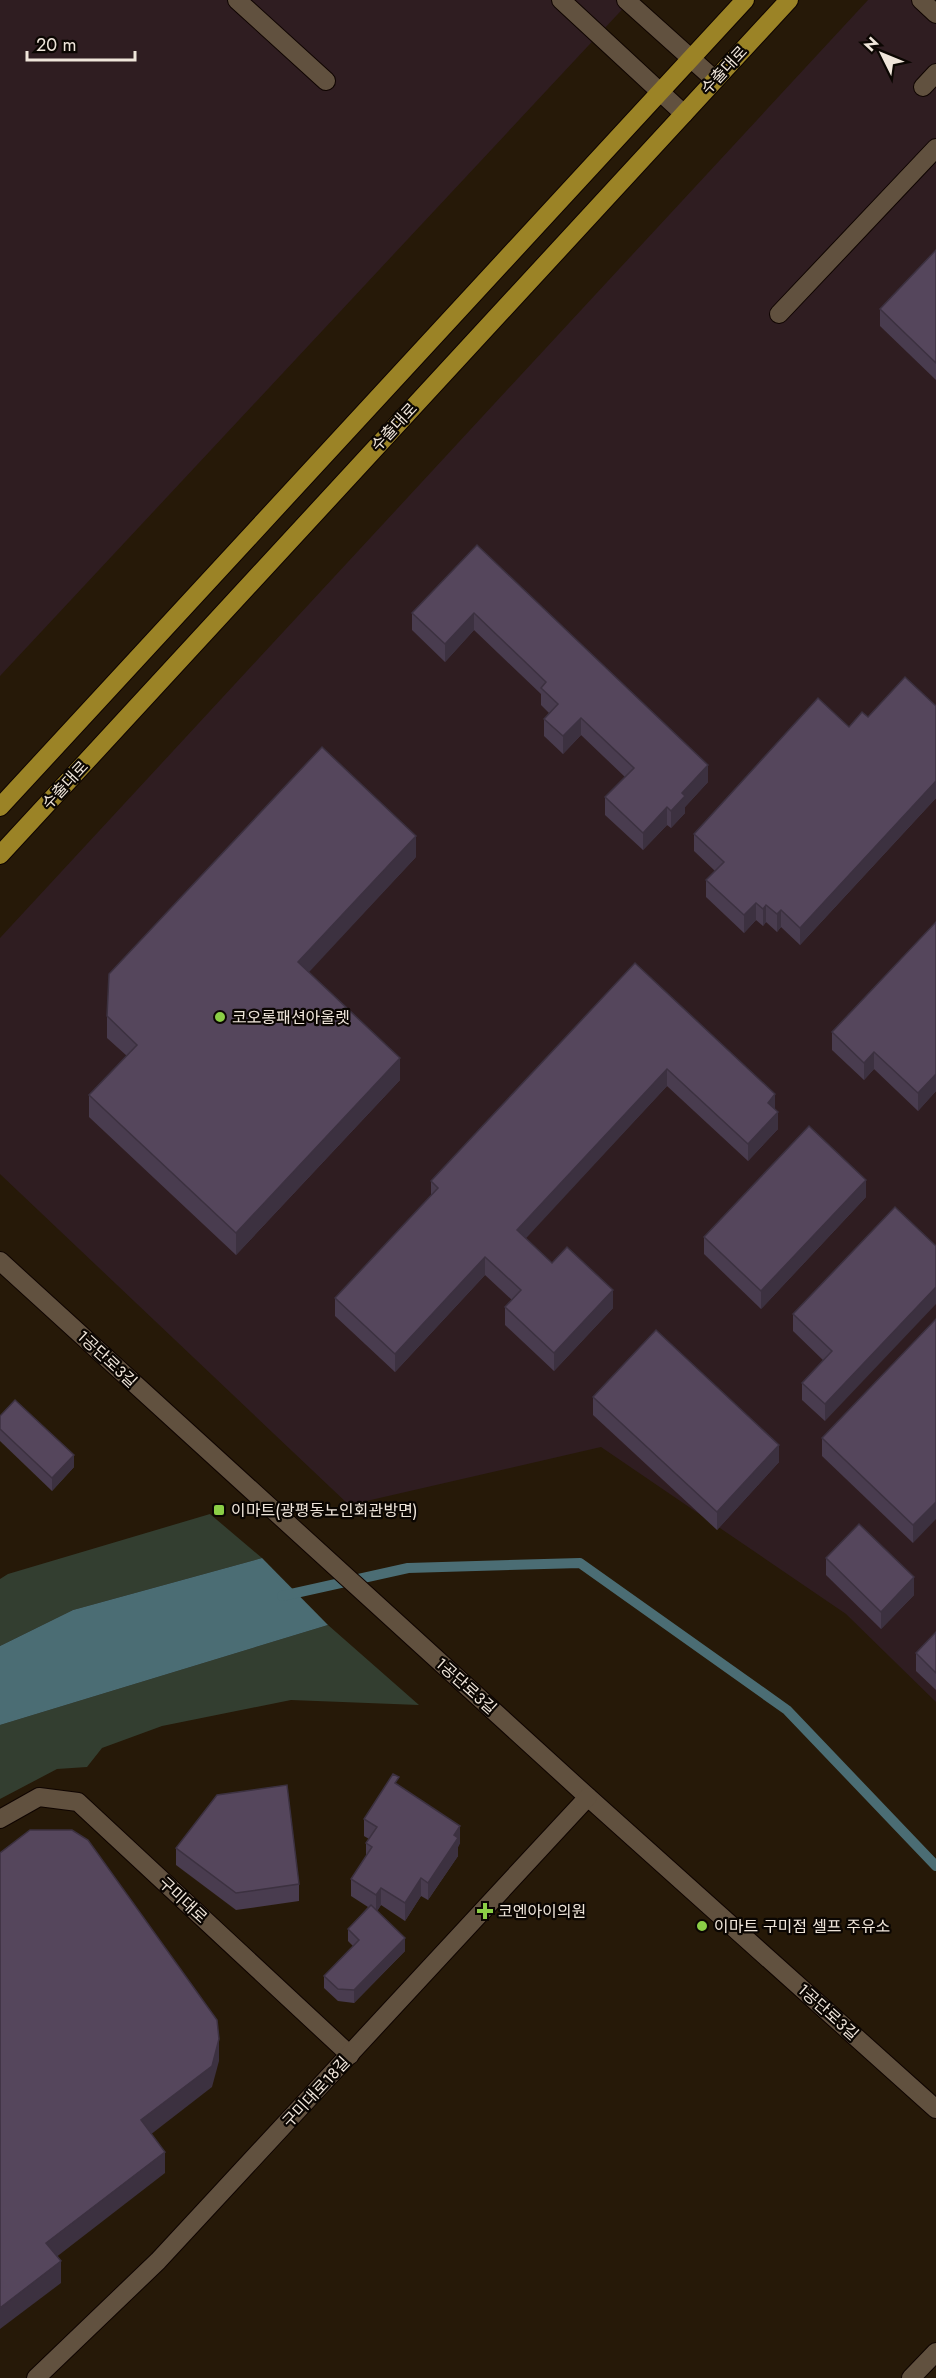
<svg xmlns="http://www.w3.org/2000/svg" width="936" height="2378" font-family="Jost,'Noto Sans KR',sans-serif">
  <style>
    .industrial { fill: #2f1d21 }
    .green { fill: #333e30 }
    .water { fill: #4b6d74 }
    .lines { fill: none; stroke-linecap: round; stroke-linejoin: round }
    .stream { stroke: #4b6d74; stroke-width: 10 }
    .minor-casing { stroke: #0f0400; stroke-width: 20 }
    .major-casing { stroke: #0f0400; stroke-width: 20 }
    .minor { stroke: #61513f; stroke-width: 18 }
    .major { stroke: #9b8326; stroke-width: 18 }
    .wall { fill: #493c4f }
    .shaded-wall { fill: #3c3140 }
    .building { fill: #55465c; stroke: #3c3140; stroke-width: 1.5 }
    .poi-dot { fill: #8bce46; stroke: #0b0602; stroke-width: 2 }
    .labels { text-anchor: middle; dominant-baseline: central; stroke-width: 4.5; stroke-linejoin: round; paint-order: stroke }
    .street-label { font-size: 16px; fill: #efe5da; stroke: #0b0602 }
    .poi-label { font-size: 16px; fill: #efe5da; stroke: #0b0602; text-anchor: start }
  </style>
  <rect width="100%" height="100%" fill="#261908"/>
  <!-- industrial -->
  <g class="industrial">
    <path d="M0 0H631L0 676Z"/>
    <path d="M868 0H936V1702L846 1614 601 1447 349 1505 0 1174V938Z"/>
  </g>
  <!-- green -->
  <g class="green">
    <path d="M210 1514 262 1558 73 1610 0 1646V1579L8 1574Z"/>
    <path d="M328 1625 419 1705 291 1700 162 1726 102 1748 87 1767 57 1769 0 1799V1725Z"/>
  </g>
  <!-- water -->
  <path class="water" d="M262 1558 328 1625 0 1725V1646L73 1610Z"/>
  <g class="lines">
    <!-- stream -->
    <path class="stream" d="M282 1596 408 1568 580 1563 787 1710 936 1866"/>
    <!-- minor casing -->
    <g class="minor-casing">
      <g id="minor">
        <path d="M237 0 326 81"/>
        <path d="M561 0 684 114"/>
        <path d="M626 0 715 80"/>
        <path d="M921 0 936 14"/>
        <path d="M923 87 936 73"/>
        <path d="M779 314 936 148"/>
        <path d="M0 1261 588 1797 936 2109"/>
        <path d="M0 1819 39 1797 78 1802 350 2055"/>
        <path d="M36 2378 158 2261 588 1797"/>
        <path d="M911 2378 936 2352"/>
      </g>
    </g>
    <!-- major casing -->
    <g class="major-casing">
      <g id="major">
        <path d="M0 807 745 0"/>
        <path d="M0 855 789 0"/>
      </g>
    </g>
    <!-- minor -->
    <use href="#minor" class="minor"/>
    <!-- major -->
    <use href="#major" class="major"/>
  </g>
  <!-- wall -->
  <g class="wall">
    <path d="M936 250V380L880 326V309Z"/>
    <path d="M477 545 708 782 685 807V813L671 828 667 825 643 850 605 815V797L625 777 581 735 563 754 544 736V719L549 713 541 705V694L474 630 445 662 412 630V613Z"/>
    <path d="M936 706V798L800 945 781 927 777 932 766 922 763 926 756 920 744 933 706 897V880L715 871 694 851V834L868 717Z"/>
    <path d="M416 857 308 972 400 1080 236 1255 89 1117V1095L127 1056 107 1038V1016Z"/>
    <path d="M936 922V1091L918 1111 874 1069 864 1080 832 1050V1032Z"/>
    <path d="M635 963 775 1110 778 1129 748 1161 667 1086 525 1238 552 1263 613 1308 554 1371 505 1325V1307L512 1300 485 1275 395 1372 335 1316V1298L431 1196V1181Z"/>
    <path d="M866 1197 761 1309 704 1254V1237Z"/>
    <path d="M895 1207 825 1421 802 1400V1383L824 1361 793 1331V1314Z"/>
    <path d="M936 1319 913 1543 822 1456V1438Z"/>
    <path d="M593 1397 779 1462 717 1530 593 1415Z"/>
    <path d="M0 1416 74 1467 52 1491 0 1441Z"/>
    <path d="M826 1558 914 1595 881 1629 826 1575Z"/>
    <path d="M936 1632V1690L916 1671V1653Z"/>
    <path d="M399 1786 460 1843 458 1847V1856L428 1900 421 1896 405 1921 381 1905 377 1911 405 1951 354 2003 338 2001 324 1988V1976L353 1946 348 1941V1929L368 1907 351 1896V1879L366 1856V1843L369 1839 364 1836V1819Z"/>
    <path d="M176 1848 299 1884V1901L236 1910 176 1865Z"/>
  </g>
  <!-- shaded-wall -->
  <g class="shaded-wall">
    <path d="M474 613V630L445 662V644Z"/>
    <path d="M581 718V735L563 754V736Z"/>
    <path d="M708 765V782L685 807V813L671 828V811L682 793Z"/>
    <path d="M936 781V798L800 945V928Z"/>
    <path d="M667 807V825L643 850V833Z"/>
    <path d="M416 836V857L298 984V962Z"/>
    <path d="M756 903V920L744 933V915Z"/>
    <path d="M766 905V922L763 926V909Z"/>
    <path d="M781 910V927L777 932V914Z"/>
    <path d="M874 1052V1069L864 1080V1063Z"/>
    <path d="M400 1058V1080L236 1255V1233Z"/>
    <path d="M667 1069V1086L517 1248V1230Z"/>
    <path d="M936 1074V1091L918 1111V1093Z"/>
    <path d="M775 1094V1112L768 1103Z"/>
    <path d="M778 1112V1129L748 1161V1144Z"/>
    <path d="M866 1180V1197L761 1309V1291Z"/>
    <path d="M485 1257V1275L395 1372V1354Z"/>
    <path d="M936 1287V1304L825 1421V1404Z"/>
    <path d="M613 1290V1308L554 1371V1353Z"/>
    <path d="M779 1445V1462L717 1530V1512Z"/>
    <path d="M74 1455V1467L52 1491V1478Z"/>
    <path d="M936 1502V1519L913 1543V1525Z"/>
    <path d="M914 1577V1595L881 1629V1612Z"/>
    <path d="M460 1826V1843L458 1847V1856L428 1900V1883L454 1835Z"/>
    <path d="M421 1878V1896L405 1921V1903Z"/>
    <path d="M381 1888V1905L376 1913V1895Z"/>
    <path d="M405 1938V1951L354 2003V1990Z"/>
    <path d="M219 2039V2061L212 2087 141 2142V2120Z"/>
    <path d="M165 2152V2173L46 2265V2243Z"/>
    <path d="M61 2261V2283L0 2329V2308Z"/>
  </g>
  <!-- building -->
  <g class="building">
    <path d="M936 250V363L880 309Z"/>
    <path d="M477 545 708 765 682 793 685 796 671 811 667 807 643 833 605 797 634 768 581 718 563 736 544 719 558 704 541 688 546 682 474 613 445 644 412 613Z"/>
    <path d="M905 677 936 706V781L800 928 781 910 777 914 766 905 763 909 756 903 744 915 706 880 724 862 694 834 818 698 849 727 862 712 868 717Z"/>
    <path d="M322 747 416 836 298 962 400 1058 236 1233 89 1095 137 1045 107 1016 109 974Z"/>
    <path d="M936 922V1074L918 1093 874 1052 864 1063 832 1032Z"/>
    <path d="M635 963 775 1094 768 1103 778 1112 748 1144 667 1069 517 1230 552 1263 567 1247 613 1290 554 1353 505 1307 521 1290 485 1257 395 1354 335 1298 438 1188 431 1181Z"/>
    <path d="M809 1126 866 1180 761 1291 704 1237Z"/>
    <path d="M895 1207 936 1246V1287L825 1404 802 1383 832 1351 793 1314Z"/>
    <path d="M936 1319V1502L913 1525 822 1438Z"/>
    <path d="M656 1330 779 1445 717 1512 593 1397Z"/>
    <path d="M15 1400 74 1455 52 1478 0 1429V1416Z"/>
    <path d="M859 1524 914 1577 881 1612 826 1558Z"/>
    <path d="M936 1632V1673L916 1653Z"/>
    <path d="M393 1774 399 1777 395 1783 460 1826 454 1835 458 1838 428 1883 421 1878 405 1903 381 1888 376 1895 351 1879 372 1847 366 1843 377 1827 364 1819Z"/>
    <path d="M287 1785 299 1884 236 1893 176 1848 217 1795Z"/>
    <path d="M30 1830H72L88 1840 217 2020 219 2039 212 2066 141 2120 165 2152 46 2243 61 2261 0 2308V1853Z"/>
    <path d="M371 1905 405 1938 354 1990 338 1989 324 1976 359 1940 348 1929Z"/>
  </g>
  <!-- markers -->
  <g class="poi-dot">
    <circle cx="220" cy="1017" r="6"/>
    <rect x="213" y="1504" width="12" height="12" rx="3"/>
    <path d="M482 1902h6v6h6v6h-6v6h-6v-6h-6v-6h6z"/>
    <circle cx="702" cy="1926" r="6"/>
  </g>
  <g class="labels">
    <!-- street labels -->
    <g class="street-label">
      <text transform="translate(724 70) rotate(-47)">수출대로</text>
      <text transform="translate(394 427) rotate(-47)">수출대로</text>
      <text transform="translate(65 785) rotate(-47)">수출대로</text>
      <text transform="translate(107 1359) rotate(43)">1공단로3길</text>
      <text transform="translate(466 1686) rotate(42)">1공단로3길</text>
      <text transform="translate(183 1900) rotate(43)">구미대로</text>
      <text transform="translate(828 2012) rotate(42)">1공단로3길</text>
      <text transform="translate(316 2092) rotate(-47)">구미대로18길</text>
    </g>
    <!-- poi labels -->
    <g class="poi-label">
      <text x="232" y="1017">코오롱패션아울렛</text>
      <text x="231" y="1510">이마트(광평동노인회관방면)</text>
      <text x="498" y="1911">코엔아이의원</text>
      <text x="714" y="1926">이마트 구미점 셀프 주유소</text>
    </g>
  </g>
  <!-- north arrow -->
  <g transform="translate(882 54) rotate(313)" stroke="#0b0602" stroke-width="4.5" paint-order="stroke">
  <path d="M0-4.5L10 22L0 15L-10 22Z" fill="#efe5da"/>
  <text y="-9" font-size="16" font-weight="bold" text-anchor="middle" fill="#efe5da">N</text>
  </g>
  <!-- scale -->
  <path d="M27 51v9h108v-9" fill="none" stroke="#efe5da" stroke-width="3"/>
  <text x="36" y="51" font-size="18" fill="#efe5da" stroke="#0b0602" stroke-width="4.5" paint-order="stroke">20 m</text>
</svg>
